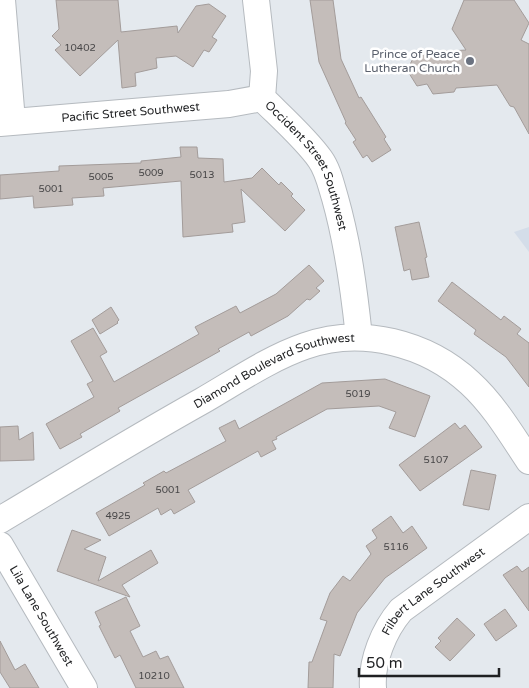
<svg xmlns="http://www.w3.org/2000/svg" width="529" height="688" font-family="'Varela Round',sans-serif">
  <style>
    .built { fill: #d4dde9 }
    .building { fill: #c4bdba; stroke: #a39c9a }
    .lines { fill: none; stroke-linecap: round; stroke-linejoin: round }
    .minor-casing { stroke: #b5babf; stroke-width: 28 }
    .minor { stroke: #fff; stroke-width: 26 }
    .worship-dot { fill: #6b7280; stroke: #fff; stroke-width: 2 }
    .labels { text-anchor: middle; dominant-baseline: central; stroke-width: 5; stroke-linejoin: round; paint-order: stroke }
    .number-label { font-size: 10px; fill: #484748 }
    .worship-label { font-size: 12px; fill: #5b616d; stroke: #fff; text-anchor: end }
    .street-label { font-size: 12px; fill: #1f2022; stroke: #fff }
  </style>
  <rect width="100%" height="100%" fill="#e4e9ee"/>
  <!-- built -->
  <path class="built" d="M529 227V252L514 232Z"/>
  <!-- building -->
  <g class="building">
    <path d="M56 0H118L121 32 177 26 178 33 196 6 209 4 226 16 212 37 217 40 209 52 204 50 193 67 176 56 156 58 157 68 135 73 136 86 122 88 118 40 80 76 55 50 61 45 52 36 59 29Z"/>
    <path d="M310 0H333L341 59 359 98 361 97 386 137 384 139 391 150 372 162 367 155 363 158 353 142 356 140 345 123 346 122 319 62Z"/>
    <path d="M464 0H514L529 23 521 40 529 44V134L514 107 510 106 497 85 456 88 454 92 433 94 427 84 417 86 407 70 416 53 466 50 452 29Z"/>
    <path d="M180 147H197L198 158 223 159 224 182 252 178 262 168 279 185 281 182 293 194 291 196 305 210 285 231 241 189 245 222 232 224 233 232 183 237 181 181 103 188 104 196 72 198 73 205 34 208 33 196 0 199V175L59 171V166L141 163V161L181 157Z"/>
    <path d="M419 222 427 257 425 258 429 277 412 280 410 269 404 271 395 227Z"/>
    <path d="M309 265 324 281 316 288 320 291 310 300 307 299 288 316 251 336 249 332 218 349 220 351 118 408 120 411 80 434 82 437 60 449 46 424 94 397 87 384 93 381 71 341 93 328 107 352 100 356 114 382 199 334 195 327 236 306 240 313 276 294Z"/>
    <path d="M452 282 501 320 504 316 521 329 517 334 529 343V387L506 357 474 334 476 330 438 301Z"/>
    <path d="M111 307 119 320 117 322 118 323 100 334 92 320Z"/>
    <path d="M385 379 430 396 415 437 389 428 396 412 379 406 327 409 276 437 277 439 272 441 276 449 261 457 258 451 188 490 195 502 174 514 171 509 161 515 158 508 109 536 96 513 145 485 143 483 164 471 166 473 226 441 219 428 235 420 239 429 322 383Z"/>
    <path d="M455 423 460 429 465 425 482 447 420 491 399 465Z"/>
    <path d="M18 426 19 440 33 432 34 460 0 461V427Z"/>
    <path d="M471 470 496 475 489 510 463 505Z"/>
    <path d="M391 516 403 533 412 526 427 548 385 578 357 613 340 656 334 654 333 688H308L309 662H312L327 621 320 619 330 593 343 576 350 581 371 554 366 546 377 538 372 530Z"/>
    <path d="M72 530 101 540 84 549 106 557 98 581 151 550 158 563 122 585 130 597 57 571Z"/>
    <path d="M517 566 522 572 529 567V611L503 575Z"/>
    <path d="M126 597 140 626 130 631 143 657 156 651 160 659 168 656 184 688H136L120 655 115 658 99 626 101 625 95 612Z"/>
    <path d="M505 609 517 626 496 641 484 624Z"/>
    <path d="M457 618 475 635 450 661 435 647 441 641 438 638Z"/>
    <path d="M0 641 15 670 25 664 39 688H10L0 672Z"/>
  </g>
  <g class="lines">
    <!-- minor casing -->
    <g class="minor-casing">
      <g id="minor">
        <path d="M2 0 12 121"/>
        <path id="s1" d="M256 0 264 71 262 98C280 116 306 139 320 159 328 170 331 185 335 198 348 244 354 289 359 337"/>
        <path id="s2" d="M0 123 229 104 262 98"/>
        <path id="s3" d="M0 520C67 480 134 439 202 401 235 382 270 358 305 346 361 326 427 343 470 383 494 405 511 434 529 461"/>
        <path id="s4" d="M0 545 84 688"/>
        <path id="s5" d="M373 688C371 661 384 630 401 610L529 517"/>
      </g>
    </g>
    <!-- minor -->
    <use href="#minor" class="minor"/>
  </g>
  <!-- markers -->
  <circle class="worship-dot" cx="470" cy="61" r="5"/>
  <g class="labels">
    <!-- number labels -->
    <g class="number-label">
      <text x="80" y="48">10402</text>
      <text x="151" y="173">5009</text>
      <text x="202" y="175">5013</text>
      <text x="101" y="177">5005</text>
      <text x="51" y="189">5001</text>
      <text x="358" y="394">5019</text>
      <text x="436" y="460">5107</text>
      <text x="168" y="490">5001</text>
      <text x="118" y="516">4925</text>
      <text x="396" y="547">5116</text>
      <text x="154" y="676">10210</text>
    </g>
    <!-- worship labels -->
    <g class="worship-label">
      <text x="460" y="54">Prince of Peace<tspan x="460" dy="14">Lutheran Church</tspan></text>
    </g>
    <!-- street labels -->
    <g class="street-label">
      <text stroke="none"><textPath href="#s2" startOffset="131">Pacific Street Southwest</textPath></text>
      <text stroke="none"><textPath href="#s1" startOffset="182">Occident Street Southwest</textPath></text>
      <text stroke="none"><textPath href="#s3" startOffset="314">Diamond Boulevard Southwest</textPath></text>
      <text stroke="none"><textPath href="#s5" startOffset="121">Filbert Lane Southwest</textPath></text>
      <text stroke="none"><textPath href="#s4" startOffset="82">Lila Lane Southwest</textPath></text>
    </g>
  </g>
  <!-- scale -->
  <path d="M359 668v8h140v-8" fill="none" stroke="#1f2022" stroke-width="2.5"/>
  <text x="366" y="668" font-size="15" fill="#1f2022" stroke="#ffffff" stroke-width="4" paint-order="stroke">50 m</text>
</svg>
